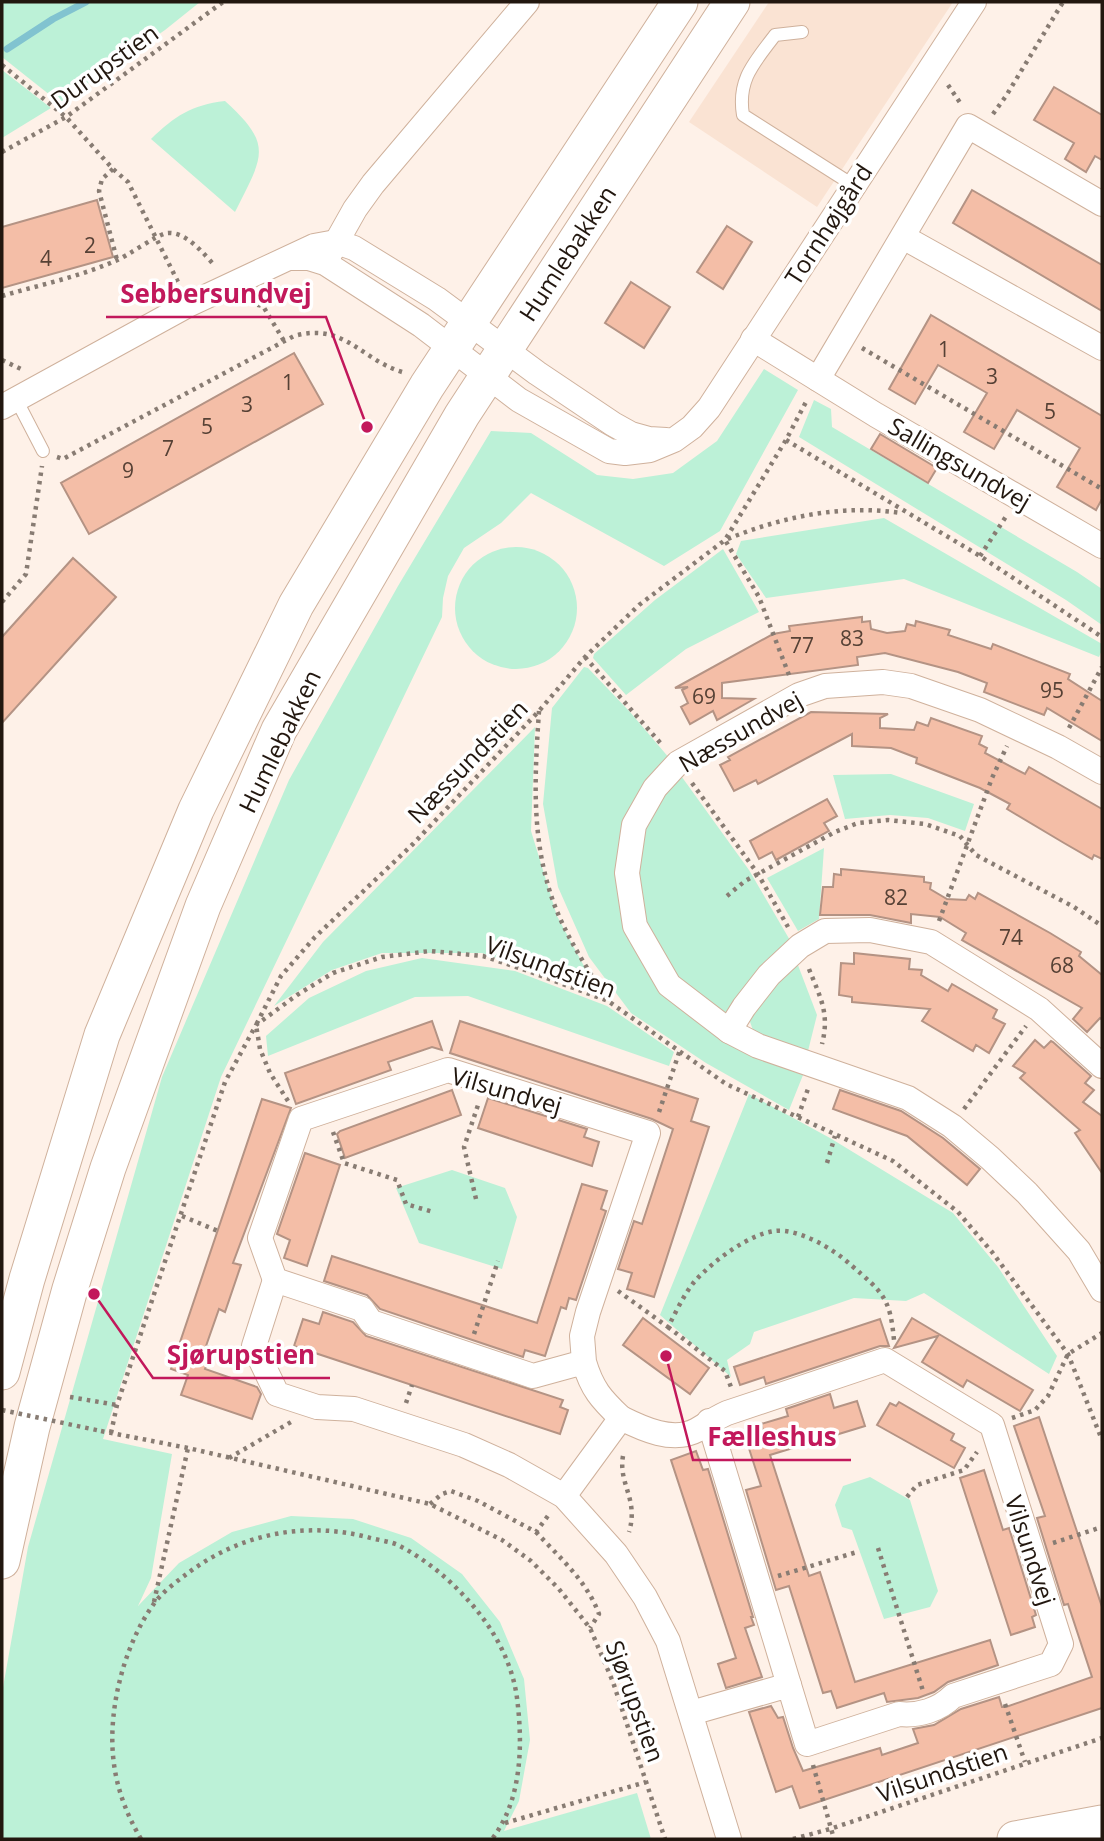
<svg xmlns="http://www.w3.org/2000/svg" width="1104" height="1841" font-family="'Open Sans',sans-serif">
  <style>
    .built { fill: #fae3d3 }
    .green { fill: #bcf1d7 }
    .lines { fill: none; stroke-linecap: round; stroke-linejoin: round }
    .stream { stroke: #81c3d0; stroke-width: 7 }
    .building { fill: #f4bea7; stroke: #b49384; stroke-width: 2 }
    .lane-casing { stroke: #cfb19c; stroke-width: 14 }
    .street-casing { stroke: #cfb19c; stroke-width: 26 }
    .secondary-casing { stroke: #cfb19c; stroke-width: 37 }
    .path { stroke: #887c73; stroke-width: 4.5; stroke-dasharray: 3.5 5; stroke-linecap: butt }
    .lane { stroke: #fff; stroke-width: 12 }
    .street { stroke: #fff; stroke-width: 24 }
    .secondary { stroke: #fff; stroke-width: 35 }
    .path-bridge { stroke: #887c73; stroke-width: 4.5; stroke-dasharray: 3.5 5; stroke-linecap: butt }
    .labels { text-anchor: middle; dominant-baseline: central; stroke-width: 7; stroke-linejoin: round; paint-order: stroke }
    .number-label { font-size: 21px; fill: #564135 }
    .street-label { font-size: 24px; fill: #22170f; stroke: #fff }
    .leader { fill: none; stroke: #c2185b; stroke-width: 2.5 }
    .callout-dot { fill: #c2185b; stroke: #fff; stroke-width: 2.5 }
    .callout-label { font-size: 26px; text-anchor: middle; font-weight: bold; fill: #c2185b; stroke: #fff; stroke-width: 7; stroke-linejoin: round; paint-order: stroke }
  </style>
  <rect width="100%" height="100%" fill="#fef1e8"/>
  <!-- built -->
  <path class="built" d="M769 2H953L817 207 689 122Z"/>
  <!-- green -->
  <g class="green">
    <path d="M2 2H200L165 30 60 103 2 57Z"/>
    <path d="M2 70 51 108 2 138Z"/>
    <path d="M225 101C275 146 262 157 235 212L151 139C175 116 191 105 225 101Z"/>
    <path d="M764 369 798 390 720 531 664 566 531 493 501 523 464 548 448 576 443 598 442 617 221 1077 103 1439 172 1454 151 1578 138 1606 179 1563 232 1532 291 1516 353 1519 411 1538 462 1574 500 1622 524 1679 530 1740 519 1801 504 1831 637 1793 651 1839H2V1693L28 1547 162 1077 289 780 398 586 491 431 531 433 597 475 633 479 673 473 717 441Z"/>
    <path d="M814 400 831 409 832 427 1077 572 1102 589V625L1066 600 799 437Z"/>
    <path d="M884 518 1102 644V650L1099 657 904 579 766 598 736 554 741 541Z"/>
    <circle cx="516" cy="608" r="61"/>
    <path d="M723 549 759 612 686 649 626 695 593 658 594 654 655 600Z"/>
    <path d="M584 667 588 668 630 712 670 759 617 880 696 1020 735 1048 803 1075 789 1110 706 1063 631 1013 589 957 558 887 543 804 552 708Z"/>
    <path d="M535 727 531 831 557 916 599 994 482 953H382L332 970 274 1006 323 942Z"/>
    <path d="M679 773 749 870 791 942 724 1014 672 979 639 918 634 876 640 828Z"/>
    <path d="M891 774 974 804 965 831 928 818 890 815 845 819 833 775Z"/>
    <path d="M824 848 819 919 798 931 767 878Z"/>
    <path d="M422 958 515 971 607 1006 674 1052 669 1066 468 996 415 997 268 1056 266 1036 309 998 366 971Z"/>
    <path d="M796 960 817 1015 807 1055 755 1036 749 1019Z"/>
    <path d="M749 1094 830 1138 953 1213 998 1267 1057 1356 1049 1374 924 1293 906 1301 854 1298 754 1332 750 1344 727 1360 731 1377 660 1315Z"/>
    <path d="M452 1170 505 1188 517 1217 502 1269 419 1243 396 1188Z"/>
    <path d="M870 1477 910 1500 938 1591 930 1607 884 1619 852 1530 842 1527 835 1505 843 1486Z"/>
  </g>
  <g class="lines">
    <!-- stream -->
    <path class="stream" d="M7 49 53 19 86 2"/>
  </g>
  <!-- building -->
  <g class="building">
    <path d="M1054 87 1102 115V160L1095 156 1086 172 1065 159 1074 143 1034 120Z"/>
    <path d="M972 190 1102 265V311L953 223Z"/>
    <path d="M97 200 113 257 2 288V227Z"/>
    <path d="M727 226 752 242 723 289 697 272Z"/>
    <path d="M631 282 670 307 644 348 605 323Z"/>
    <path d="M931 315 1102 416V499L1096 510 1057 487 1080 448 1017 410 994 449 964 432 987 393 938 365 915 404 889 389Z"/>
    <path d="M294 353 323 404 89 534 61 483Z"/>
    <path d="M880 434 937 468 928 483 871 449Z"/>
    <path d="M73 558 116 597 2 723V637Z"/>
    <path d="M862 617V622L870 621 871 629 887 633 905 631 907 624 915 626 916 621 950 630 948 635 991 649 993 644 1070 674 1068 679 1102 701V741L1047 708 1044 715 984 692 987 683 958 672 885 653 857 657 858 665 722 683V698L754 699 717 720 713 711 690 724 681 707 688 703 682 690 688 687 675 688 773 634 790 631 789 626Z"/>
    <path d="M811 712 888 714 880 718V728L914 730 917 722 928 726 931 718 982 736 979 744 987 748 985 753 1025 774 1029 767 1102 809V859L1094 855 1092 859 1064 843 1007 809 1010 804 980 788 916 763 917 758 891 748 852 746V734L758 784 756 780 734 791 720 765 730 760 728 757Z"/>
    <path d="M827 799 837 816 824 823 829 831 776 860 772 852 759 859 750 841Z"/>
    <path d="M841 869 924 877V882L931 883 930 889 947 899 966 900 969 895 975 899 978 893 1050 933 1081 952 1079 956 1102 975V1019L1100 1018 1087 1032 1073 1019 1082 1008 962 940 966 933 940 917 911 914V923L870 915H820L823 887H833L834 874 841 875Z"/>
    <path d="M854 953 910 959 909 969 922 970 921 975 948 991 952 984 997 1010 993 1018 1005 1024 989 1053 976 1045 973 1051 922 1021 930 1009 852 1002V997L839 995 841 963 854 964Z"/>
    <path d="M432 1021 442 1050 432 1047 388 1062 391 1070 296 1104 285 1073Z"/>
    <path d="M460 1021 698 1099 691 1121 709 1127 654 1297 627 1289 632 1273 618 1269 634 1221 642 1224 673 1129 652 1119 450 1053Z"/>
    <path d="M1035 1040 1044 1048 1051 1041 1053 1042 1091 1076 1085 1083 1094 1090 1083 1102 1102 1116V1173L1075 1133 1080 1130 1020 1078 1025 1073 1013 1066Z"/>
    <path d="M452 1090 461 1115 345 1158 337 1134 340 1131Z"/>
    <path d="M840 1090 901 1111 943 1138 980 1169 967 1185 907 1136 833 1109Z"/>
    <path d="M488 1098 587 1129 584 1137 599 1142 592 1166 478 1128Z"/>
    <path d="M262 1099 291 1108 233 1263 241 1265 225 1312 219 1309 206 1346 213 1348 205 1369 257 1387 261 1394 252 1419 181 1395 188 1375 171 1369Z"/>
    <path d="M305 1153 340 1165 307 1266 284 1258 290 1240 277 1234Z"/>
    <path d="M582 1184 607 1191 601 1209 606 1211 576 1300 569 1298 566 1309 561 1307 545 1356 525 1350 523 1357 380 1309 367 1295 324 1281 332 1256 537 1323Z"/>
    <path d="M323 1312 353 1322 366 1336 563 1400 560 1407 568 1410 560 1434 294 1346 303 1319 319 1324Z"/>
    <path d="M643 1318 709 1368 690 1394 623 1345Z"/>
    <path d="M912 1318 1033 1390 1020 1411 967 1380 963 1387 922 1362 938 1336 894 1348Z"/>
    <path d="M880 1319 889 1346H880L766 1384 764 1377 740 1385 734 1367Z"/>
    <path d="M830 1394 834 1408 857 1401 865 1426 770 1455 809 1576 820 1572 855 1682 990 1640 998 1665 948 1682 934 1692 918 1698 887 1702 884 1693 837 1708 831 1691 823 1693 789 1586 776 1590 746 1490 761 1486 745 1436 763 1430 761 1424 788 1416 786 1409Z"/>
    <path d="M899 1402 954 1434 951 1440 965 1448 954 1468 877 1425 890 1403 896 1406Z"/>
    <path d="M1039 1417 1102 1607V1708L800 1808 792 1786 776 1792 749 1712 771 1706 778 1718 783 1717 793 1748 803 1771 880 1748 882 1755 918 1743 913 1729 934 1725 961 1709 999 1697 1002 1707H1006L1092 1677 1068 1604 1064 1605 1037 1518 1045 1516 1014 1426Z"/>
    <path d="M696 1451 703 1470 708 1469 753 1617H751L754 1625 745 1628 762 1677 726 1688 718 1664 736 1658 671 1460Z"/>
    <path d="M984 1470 1003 1530 1009 1528 1036 1615 1032 1617 1035 1627 1011 1635 960 1478Z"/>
  </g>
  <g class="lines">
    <!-- lane casing -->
    <g class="lane-casing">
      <g id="lane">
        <path d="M802 32 775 35C755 62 737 79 743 115L853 185"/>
        <path d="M16 399 43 451"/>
      </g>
    </g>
    <!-- street casing -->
    <g class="street-casing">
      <g id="street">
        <path d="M903 237 1102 348"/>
        <path d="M328 257 355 209 373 184 527 2"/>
        <path d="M292 258H309L325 263 421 325 519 400 609 451 625 453 650 450 674 440 692 427 709 408 974 2"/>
        <path d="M753 339 876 415 1102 546"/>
        <path d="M818 379 968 126 1102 204"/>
        <path d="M2 407 188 305 314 246 336 242 354 248 437 299 537 373 613 424 631 434 649 439 666 440"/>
        <path d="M1102 772 1058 747 980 710 911 686 883 682 825 686 799 695 678 763 655 788 634 825 627 873 635 926 669 985 729 1031 758 1046 908 1098 952 1126 990 1158 1027 1193 1079 1251 1102 1290"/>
        <path d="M729 1031 744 1007 769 975 800 946 825 931 870 930 931 942 1039 1009 1102 1066"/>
        <path d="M275 1280 254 1346 277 1394 317 1407 354 1409 464 1445 509 1465 564 1496 616 1554 645 1597 668 1641 729 1839"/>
        <path d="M584 1362 582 1336 588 1312 648 1133 448 1070 301 1119 260 1238 275 1280 362 1309 371 1322 533 1376 584 1362C592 1389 601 1399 621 1418"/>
        <path d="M709 1421 789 1685"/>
        <path d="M564 1496 621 1418C643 1429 673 1443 697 1430 707 1424 716 1418 727 1413L885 1360 992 1425 1061 1644 1051 1664 953 1696C939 1710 919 1716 899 1714L807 1744 789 1685 691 1713"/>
      </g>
    </g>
    <!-- secondary casing -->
    <g class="secondary-casing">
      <g id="secondary">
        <path d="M2 1372 27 1279 102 1035 196 810 296 605 427 386 680 2"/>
        <path d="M2 1561 32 1427 70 1289 108 1168 203 906 279 730 462 415 732 2"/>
        <path d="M1015 1839 1102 1823"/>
      </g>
    </g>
    <!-- path -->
    <g class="path">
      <path d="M2 65 66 117 113 169 128 182 179 284"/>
      <path d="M948 85 961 104"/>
      <path d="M993 114 1006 96 1063 2"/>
      <path d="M2 152 66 117 223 2"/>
      <path d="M113 169 102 179 99 191 117 260"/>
      <path d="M2 296C39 285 79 277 115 261 128 256 156 235 167 233 186 231 204 254 215 266"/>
      <path d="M249 303 263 306 284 341"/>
      <path d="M862 348 1102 489"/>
      <path d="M2 360 23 370"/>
      <path d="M786 440 980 556 1102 637"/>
      <path d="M57 457 63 459 294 336C344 322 360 359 402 372"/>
      <path d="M980 556 1007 515"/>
      <path d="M2 602 26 574 42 466"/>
      <path d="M585 657 663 746"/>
      <path d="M789 675 759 597 725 540C781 517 841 504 901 513"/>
      <path d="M539 711C535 772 531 832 550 892 562 931 586 966 607 1000"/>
      <path d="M1069 728 1102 667"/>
      <path d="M692 783 758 874 788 927"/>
      <path d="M727 896 745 881 835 832 858 823 888 820 925 824 960 836 976 855 1074 907 1102 926"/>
      <path d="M939 921 992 778 1007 746"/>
      <path d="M809 969C820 997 830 1013 822 1044"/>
      <path d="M288 1101 270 1073 260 1049 256 1025 281 976 315 937 413 844 539 711 585 657 639 605 725 540 786 440 807 400"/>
      <path d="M964 1109 1026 1026"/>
      <path d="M659 1112 680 1050"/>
      <path d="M798 1117 809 1086"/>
      <path d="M333 1132 344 1163 397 1180 406 1204 433 1212"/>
      <path d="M827 1163 835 1136"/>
      <path d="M476 1199 464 1147 479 1102"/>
      <path d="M182 1216 218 1231"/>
      <path d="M618 1291 668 1327C676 1312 684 1294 695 1281 713 1261 749 1234 775 1231 799 1228 835 1250 851 1265 883 1293 890 1297 894 1340"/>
      <path d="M668 1327 725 1371 731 1387"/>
      <path d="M474 1334 498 1261"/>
      <path d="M70 1397 117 1405"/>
      <path d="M406 1403 412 1385"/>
      <path d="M1012 1418 1035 1410 1048 1396 1068 1354 1102 1333"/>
      <path d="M101 1431 188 1448 430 1504 502 1540 531 1561 559 1589 590 1628 613 1682 665 1839"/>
      <path d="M111 1433 117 1405 225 1082 256 1025 297 995 333 973 382 957 430 951 483 956 531 972 608 1001 726 1084 893 1161 958 1212 992 1252 1068 1354 1102 1440"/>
      <path d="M623 1456C618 1484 639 1499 629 1532"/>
      <path d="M229 1458 291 1422"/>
      <path d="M907 1497 917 1485 964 1470 977 1452"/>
      <path d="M430 1504 442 1494 451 1491 478 1501 536 1532 550 1513"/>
      <path d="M536 1532C559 1557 587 1581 599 1614L590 1628"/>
      <path d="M1053 1543 1102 1527"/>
      <path d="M878 1548 923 1691"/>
      <path d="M778 1576 857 1552"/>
      <path d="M154 1602 188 1448"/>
      <path d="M1005 1704 1025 1762"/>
      <path d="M813 1765 834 1839"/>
      <path d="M505 1823 646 1782"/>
      <path d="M141 1839C114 1793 107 1750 116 1698 122 1665 134 1632 153 1605 161 1593 176 1582 188 1573 240 1534 304 1521 367 1537 377 1540 389 1541 398 1545 423 1558 446 1576 465 1597 491 1624 512 1660 517 1698 523 1745 522 1800 492 1839"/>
      <path d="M793 1839 830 1829 1102 1738"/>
    </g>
    <!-- lane -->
    <use href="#lane" class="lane"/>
    <!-- street -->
    <use href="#street" class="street"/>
    <!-- secondary -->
    <use href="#secondary" class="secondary"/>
    <!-- path-bridge -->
    <path class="path-bridge" d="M2 1410 101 1431"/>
  </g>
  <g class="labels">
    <!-- number labels -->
    <g class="number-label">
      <text x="90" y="245">2</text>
      <text x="46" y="258">4</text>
      <text x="944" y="349">1</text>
      <text x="992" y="376">3</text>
      <text x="288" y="382">1</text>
      <text x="247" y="404">3</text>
      <text x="1050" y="411">5</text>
      <text x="207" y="426">5</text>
      <text x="168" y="448">7</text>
      <text x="128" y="470">9</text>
      <text x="852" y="638">83</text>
      <text x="802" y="645">77</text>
      <text x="1052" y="690">95</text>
      <text x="704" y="696">69</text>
      <text x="896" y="897">82</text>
      <text x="1011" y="937">74</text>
      <text x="1062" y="965">68</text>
    </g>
    <!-- street labels -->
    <g class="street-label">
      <text transform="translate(104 66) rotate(-36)">Durupstien</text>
      <text transform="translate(828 224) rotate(-57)">Tornhøjgård</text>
      <text transform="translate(567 253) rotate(-57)">Humlebakken</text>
      <text transform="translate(960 463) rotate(30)">Sallingsundvej</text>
      <text transform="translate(740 731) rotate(-30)">Næssundvej</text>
      <text transform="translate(279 741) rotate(-64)">Humlebakken</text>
      <text transform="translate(467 761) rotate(-46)">Næssundstien</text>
      <text transform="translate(551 966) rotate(20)">Vilsundstien</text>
      <text transform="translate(507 1090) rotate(16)">Vilsundvej</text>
      <text transform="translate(1031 1550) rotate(72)">Vilsundvej</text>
      <text transform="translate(636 1701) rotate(70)">Sjørupstien</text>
      <text transform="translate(942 1772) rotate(-19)">Vilsundstien</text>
    </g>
  </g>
  <!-- callouts -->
  <path class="leader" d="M367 427L326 317H106M94 1294L153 1378H330M666 1356L693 1460H851"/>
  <g class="callout-dot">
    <circle cx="367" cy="427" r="7"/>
    <circle cx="94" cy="1294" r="7"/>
    <circle cx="666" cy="1356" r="7"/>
  </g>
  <g class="callout-label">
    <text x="216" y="303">Sebbersundvej</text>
    <text x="241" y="1364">Sjørupstien</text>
    <text x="772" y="1446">Fælleshus</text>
  </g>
  <!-- border -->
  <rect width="1104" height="1841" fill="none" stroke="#22170f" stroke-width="7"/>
</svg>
